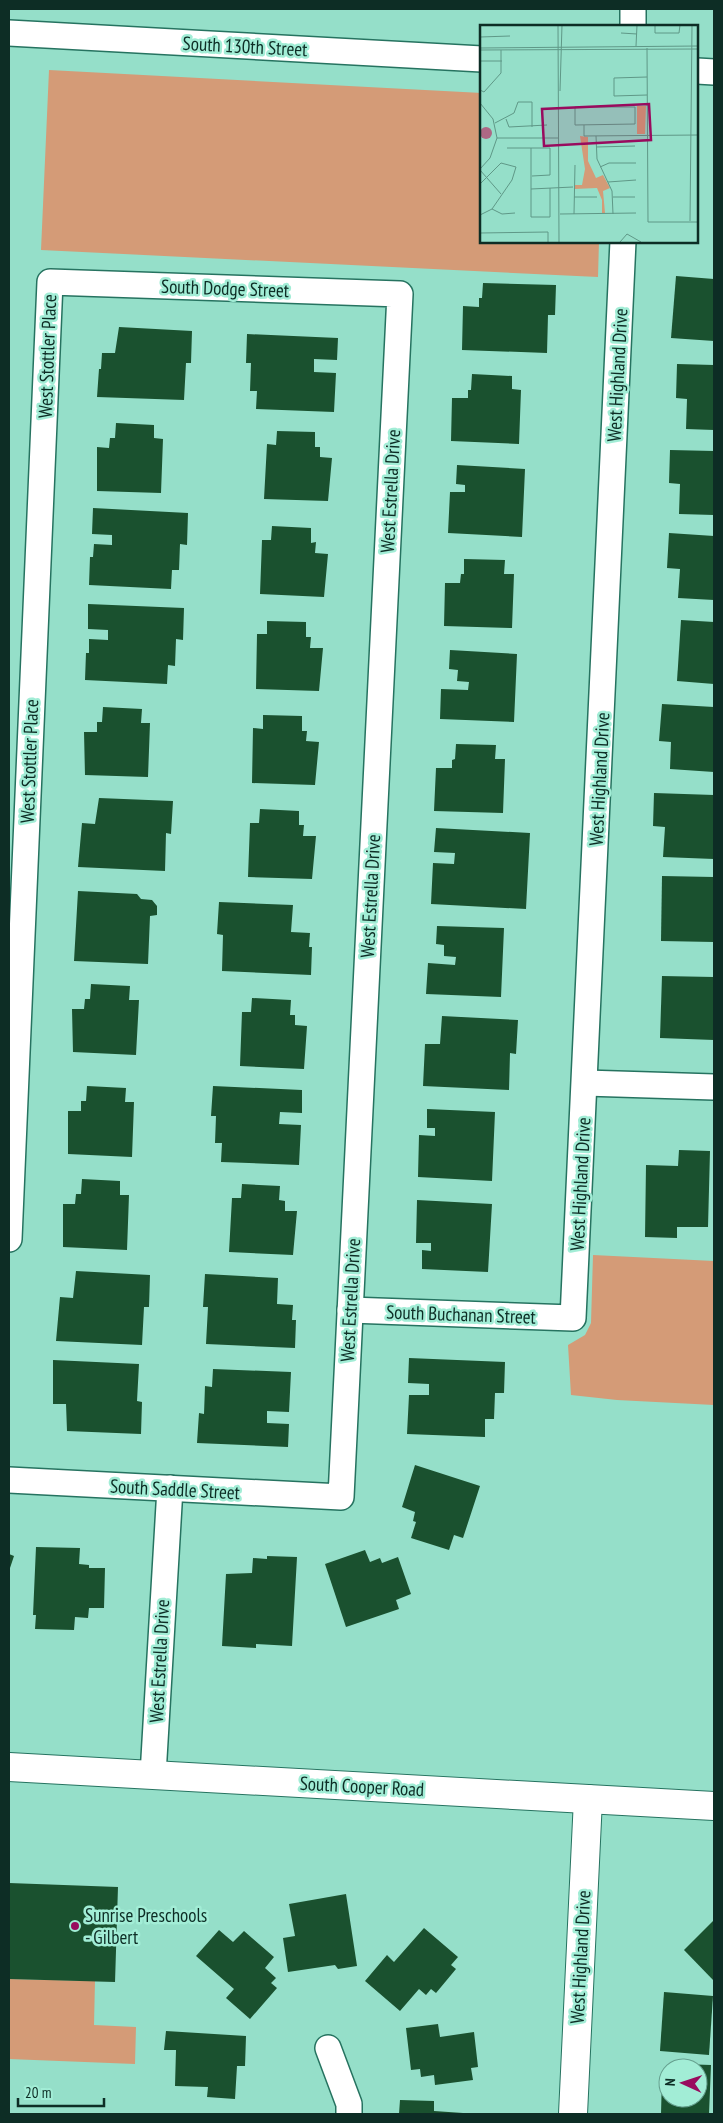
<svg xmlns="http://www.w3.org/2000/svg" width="723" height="2123" font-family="'PT Sans Narrow',sans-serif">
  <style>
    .green { fill: #d49b77 }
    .building { fill: #1a512f }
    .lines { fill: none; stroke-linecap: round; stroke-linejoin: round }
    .minor-casing { stroke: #267360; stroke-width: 28 }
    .tertiary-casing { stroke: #267360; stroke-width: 30 }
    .secondary-casing { stroke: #267360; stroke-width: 30 }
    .minor { stroke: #fff; stroke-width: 25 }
    .tertiary { stroke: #fff; stroke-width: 28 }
    .secondary { stroke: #fff; stroke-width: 28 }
    .poi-dot { fill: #990b5e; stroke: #a2edd6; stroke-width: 2 }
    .labels { text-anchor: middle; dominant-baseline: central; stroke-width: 5; stroke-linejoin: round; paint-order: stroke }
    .street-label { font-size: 19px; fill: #0d2d25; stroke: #a2edd6 }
    .poi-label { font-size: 19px; fill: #0d2d25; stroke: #a2edd6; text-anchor: start }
    .inset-road { fill: none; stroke: #5f9887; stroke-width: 1 }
    .view { fill: #990b5e; fill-opacity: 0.15; stroke: #990b5e; stroke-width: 2.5 }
    .inset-edge { fill: none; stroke: #0d2d25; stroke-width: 2.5 }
  </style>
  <rect width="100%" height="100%" fill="#95dfc9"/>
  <!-- green -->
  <g class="green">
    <path d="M49 70 482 93V241H599L598 277 41 250Z"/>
    <path d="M593 1255 714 1261V1405L617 1400 571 1395 568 1345 585 1335 591 1323Z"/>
    <path d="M9 1979 95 1981 94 2025 136 2027 135 2064 9 2059Z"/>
  </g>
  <!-- building -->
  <g class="building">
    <path d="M676 276 714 279V341L671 338Z"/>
    <path d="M483 283 556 285 555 315H548L547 353 462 350 463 306 479 307V298H482Z"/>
    <path d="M119 327 192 331 191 363H186L184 400 97 397 99 369H101L102 353H115Z"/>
    <path d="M247 334 338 338 337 360 314 359V372L336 373 334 412 256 409 257 391H250L251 363H246Z"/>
    <path d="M677 364 714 365V430L686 429 687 399 676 398Z"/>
    <path d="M472 374 512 376V389L521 390 519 444 451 441 452 398H468V390H471Z"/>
    <path d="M116 423 154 425V438L163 439 161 493 97 491V447L109 448 110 438H115Z"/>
    <path d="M277 431 315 432V447H320V457L332 458 328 501 264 499 267 444 276 445Z"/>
    <path d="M670 450 714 451V515L679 514 680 484 669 483Z"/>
    <path d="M457 465 525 469 522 537 448 533 450 492H465V485L456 484Z"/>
    <path d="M93 508 188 513 187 545 180 544 179 570H172L171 589 89 585 90 557H93L94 544 112 545V535L92 534Z"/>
    <path d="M272 526 311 528V543L316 542 315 553 328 554 324 597 260 594 262 540H271Z"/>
    <path d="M669 533 714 536V600L678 598 680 569 667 568Z"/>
    <path d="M464 559 505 560 504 574H514L512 628 444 626 445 583H460L461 574H464Z"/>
    <path d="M88 604 184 608 183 640 176 639 175 666 168 665 167 684 85 680 86 653H89V639L108 640V630L88 629Z"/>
    <path d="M681 620 714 622V684L677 681Z"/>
    <path d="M267 621 306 622V637H311L310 648H323L319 691 256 689 257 634H267Z"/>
    <path d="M450 650 517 654 514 722 440 719 441 689 468 690 469 682 457 681 458 670 449 669Z"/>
    <path d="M662 704 714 707V772L670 769 671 742 659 741Z"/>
    <path d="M103 707 142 709 141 723H150L148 777 85 775 84 732H97V722H102Z"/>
    <path d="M263 715 302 716V731H307L306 741 319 742 315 785 252 783 253 728 263 729Z"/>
    <path d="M456 744 496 745 495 759H505L503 813 434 811 436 768H452V760L455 759Z"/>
    <path d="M654 793 714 795V859L663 857 665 827 653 826Z"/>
    <path d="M99 798 173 801 171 834 166 833 165 871 78 867 82 823 95 824Z"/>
    <path d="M260 809 299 811V825H304L303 836H316L312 879 248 877 250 823H259Z"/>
    <path d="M436 828 530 833 526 909 431 904 433 863 454 864 455 853 434 852Z"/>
    <path d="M662 876 714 877V942L661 941Z"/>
    <path d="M78 891 137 894 141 899 152 900 157 906V915L150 916 148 964 74 961Z"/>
    <path d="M219 902 293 905 291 932 310 933 309 947H312L311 975 222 971 223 935 217 934Z"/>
    <path d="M437 926 504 928 501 997 426 994 428 963 455 965 456 957 444 956V945L436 944Z"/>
    <path d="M662 976 714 977V1040L660 1038Z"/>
    <path d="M91 984 130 986 129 1000H139L136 1055 73 1052 72 1009H84L85 999H90Z"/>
    <path d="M252 998 291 1000 290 1015H295V1025L307 1026 304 1069 240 1066 242 1012H251Z"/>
    <path d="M442 1016 518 1020 516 1054 510 1053 509 1090 423 1086 425 1044H440Z"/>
    <path d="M87 1086 126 1088 125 1102H134L132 1157 68 1154V1111H81V1101H86Z"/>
    <path d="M213 1086 302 1090V1113L280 1112 279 1124 301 1125 299 1165 221 1162 222 1143H215L216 1116H211Z"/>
    <path d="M427 1109 495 1112 492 1181 418 1177 419 1135 435 1136V1128H427Z"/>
    <path d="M679 1150 710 1151 708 1227H677V1238L645 1237 646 1165 678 1166Z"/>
    <path d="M82 1179 120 1181V1195H129L127 1250 63 1247V1204H75L76 1194H81Z"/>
    <path d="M242 1184 280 1186 279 1200 285 1201V1211H297L293 1255 229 1252 232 1198H241Z"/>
    <path d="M417 1200 492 1204 488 1272 422 1269V1250L431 1251V1243H416Z"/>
    <path d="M76 1271 150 1275 149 1307H144L142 1345 56 1341 60 1297 73 1298Z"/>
    <path d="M205 1274 278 1278 277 1304 293 1305 292 1320H296L295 1348 206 1344 208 1307H203Z"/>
    <path d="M409 1358 505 1362 504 1393H495L494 1419H485V1437L407 1434 409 1395H429V1384L408 1383Z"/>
    <path d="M53 1360 139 1364 137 1401 142 1402 141 1434 67 1431 66 1404H53Z"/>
    <path d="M213 1369 291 1372 289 1412 267 1411V1423L289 1424 288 1447 197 1443 199 1413 204 1414 205 1386 212 1387Z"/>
    <path d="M415 1465 480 1486 463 1538 454 1535 449 1550 411 1538 416 1522 413 1521 415 1512 402 1507Z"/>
    <path d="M36 1547 80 1548 79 1564 89 1565V1568H105L104 1608H89L88 1618 75 1617 74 1630 35 1629 36 1615H33Z"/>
    <path d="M365 1550 370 1562 380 1558 382 1563 398 1557 411 1594 396 1600 399 1609 346 1627 325 1564Z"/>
    <path d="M9 1554 14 1556 9 1571Z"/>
    <path d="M267 1556 297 1557 292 1646 256 1644V1648L222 1646 226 1574 252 1573 253 1558 267 1559Z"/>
    <path d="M9 1883 118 1887 115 1982 9 1979Z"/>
    <path d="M346 1894 357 1966 338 1969 335 1965 288 1972 283 1938 295 1936 289 1904Z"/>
    <path d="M714 1920V1981L684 1950Z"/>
    <path d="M424 1928 458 1957 451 1965 456 1969 436 1993 431 1989 426 1995 419 1989 400 2011 365 1981 387 1955 394 1962Z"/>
    <path d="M219 1930 233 1942 244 1931 274 1957 265 1968 276 1978 271 1983 277 1988 250 2019 226 1998 234 1989 196 1956Z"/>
    <path d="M664 1992 713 1996 709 2055 660 2051Z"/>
    <path d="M438 2024 440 2037 474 2032 478 2067 471 2068 473 2080 435 2085 434 2075 421 2077 420 2069 411 2070 406 2028Z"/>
    <path d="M166 2031 246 2036 245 2066H237L235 2099 207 2097 208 2087 175 2086 176 2050H164Z"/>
    <path d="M682 2064 711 2065 709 2114H661L662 2076H668V2098H698V2068H682Z"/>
    <path d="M400 2100 434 2101V2111L463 2113V2114H399Z"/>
  </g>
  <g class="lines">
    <!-- minor casing -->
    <g class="minor-casing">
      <g id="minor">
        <path d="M633 26V9"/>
        <path d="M9 33 482 59"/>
        <path d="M697 71 714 72"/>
        <path d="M585 1083 714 1087"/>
        <path d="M9 1239 50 282 400 294 341 1497 9 1480"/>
        <path d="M350 1310 573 1318 623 241"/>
        <path d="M153 1775 170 1488"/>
        <path d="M328 2048 349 2104V2114"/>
      </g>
    </g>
    <!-- tertiary casing -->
    <g class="tertiary-casing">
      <path id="tertiary" d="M573 2114 588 1799"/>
    </g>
    <!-- secondary casing -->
    <g class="secondary-casing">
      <path id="secondary" d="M9 1767 714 1806"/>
    </g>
    <!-- minor -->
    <use href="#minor" class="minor"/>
    <!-- tertiary -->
    <use href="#tertiary" class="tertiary"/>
    <!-- secondary -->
    <use href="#secondary" class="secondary"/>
  </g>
  <!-- markers -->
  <circle class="poi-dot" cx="75" cy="1926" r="5"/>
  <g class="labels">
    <!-- street labels -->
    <g class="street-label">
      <text transform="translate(245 46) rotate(3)">South 130th Street</text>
      <text transform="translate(225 288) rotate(2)">South Dodge Street</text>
      <text transform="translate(47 356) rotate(-88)">West Stottler Place</text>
      <text transform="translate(617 375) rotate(-87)">West Highland Drive</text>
      <text transform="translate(390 491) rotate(-87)">West Estrella Drive</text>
      <text transform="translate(29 761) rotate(-88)">West Stottler Place</text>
      <text transform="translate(599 779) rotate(-87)">West Highland Drive</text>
      <text transform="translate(370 896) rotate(-87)">West Estrella Drive</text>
      <text transform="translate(580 1184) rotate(-87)">West Highland Drive</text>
      <text transform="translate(350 1300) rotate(-87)">West Estrella Drive</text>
      <text transform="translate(461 1314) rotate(2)">South Buchanan Street</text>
      <text transform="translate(175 1489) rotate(3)">South Saddle Street</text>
      <text transform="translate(159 1661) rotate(-87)">West Estrella Drive</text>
      <text transform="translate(362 1786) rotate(3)">South Cooper Road</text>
      <text transform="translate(580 1957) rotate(-87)">West Highland Drive</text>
    </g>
    <!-- poi labels -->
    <g class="poi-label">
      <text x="85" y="1915">Sunrise Preschools<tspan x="85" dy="22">- Gilbert</tspan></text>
    </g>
  </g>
  <!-- overview -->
  <g transform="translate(480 25)">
    <rect width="218" height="218" fill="#95dfc9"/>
    <path d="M157 81H166L165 109H157ZM100 111 108 112V136L116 153 123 150 130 163 123 166 125 188H122V175L117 163 94 164 95 160H102L105 144Z" fill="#d49b77"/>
    <path d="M0 108a6 6 0 1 1 12 0a6 6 0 1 1-12 0Z" fill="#ad6885"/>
    <path class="inset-road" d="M78 0 79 217M175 0V8H199L200 0M141 8 157 9M0 12 30 11M156 21 157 0M0 23 218 21M167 23 168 197H218M0 25 218 24M0 36H22M167 52 134 53V71L167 70M0 65 4 67 21 48V25M80 66 82 0M0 78 13 94 17 113 10 133 0 144M95 82H155V99L95 100ZM26 94 29 102 67 100M15 98 34 88 38 77H52V102M104 100V111L218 110M116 111 117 134 132 166 133 189M17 113H79M116 122 155 121M27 123H70V150L52 151M51 123V192H70V163M120 142 129 138H156M0 145 21 169M128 157 156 155M0 159 21 138 36 142 32 155 12 184M51 164 93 162M94 172H117M133 172H155M80 189 156 188M94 189 95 140M0 190 12 184 22 189 35 188M210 196 212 0M0 208 68 207V217M140 217 147 209 161 217"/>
    <path class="view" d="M169 79 171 115 64 121 62 84Z"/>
    <rect width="218" height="218" class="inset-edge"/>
  </g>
  <!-- border -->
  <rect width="723" height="2123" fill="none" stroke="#0d2d25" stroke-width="20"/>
  <!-- north arrow -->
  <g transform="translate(683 2083) rotate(273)"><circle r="24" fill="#a2edd6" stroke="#66a08f"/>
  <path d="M0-4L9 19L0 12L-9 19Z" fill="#990b5e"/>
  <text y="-8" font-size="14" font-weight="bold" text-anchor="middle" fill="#0d2d25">N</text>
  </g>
  <!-- scale -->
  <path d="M18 2098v8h86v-8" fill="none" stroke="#0d2d25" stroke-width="2.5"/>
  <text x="25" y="2098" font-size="15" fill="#0d2d25" stroke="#a2edd6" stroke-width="4" paint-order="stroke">20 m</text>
</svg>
